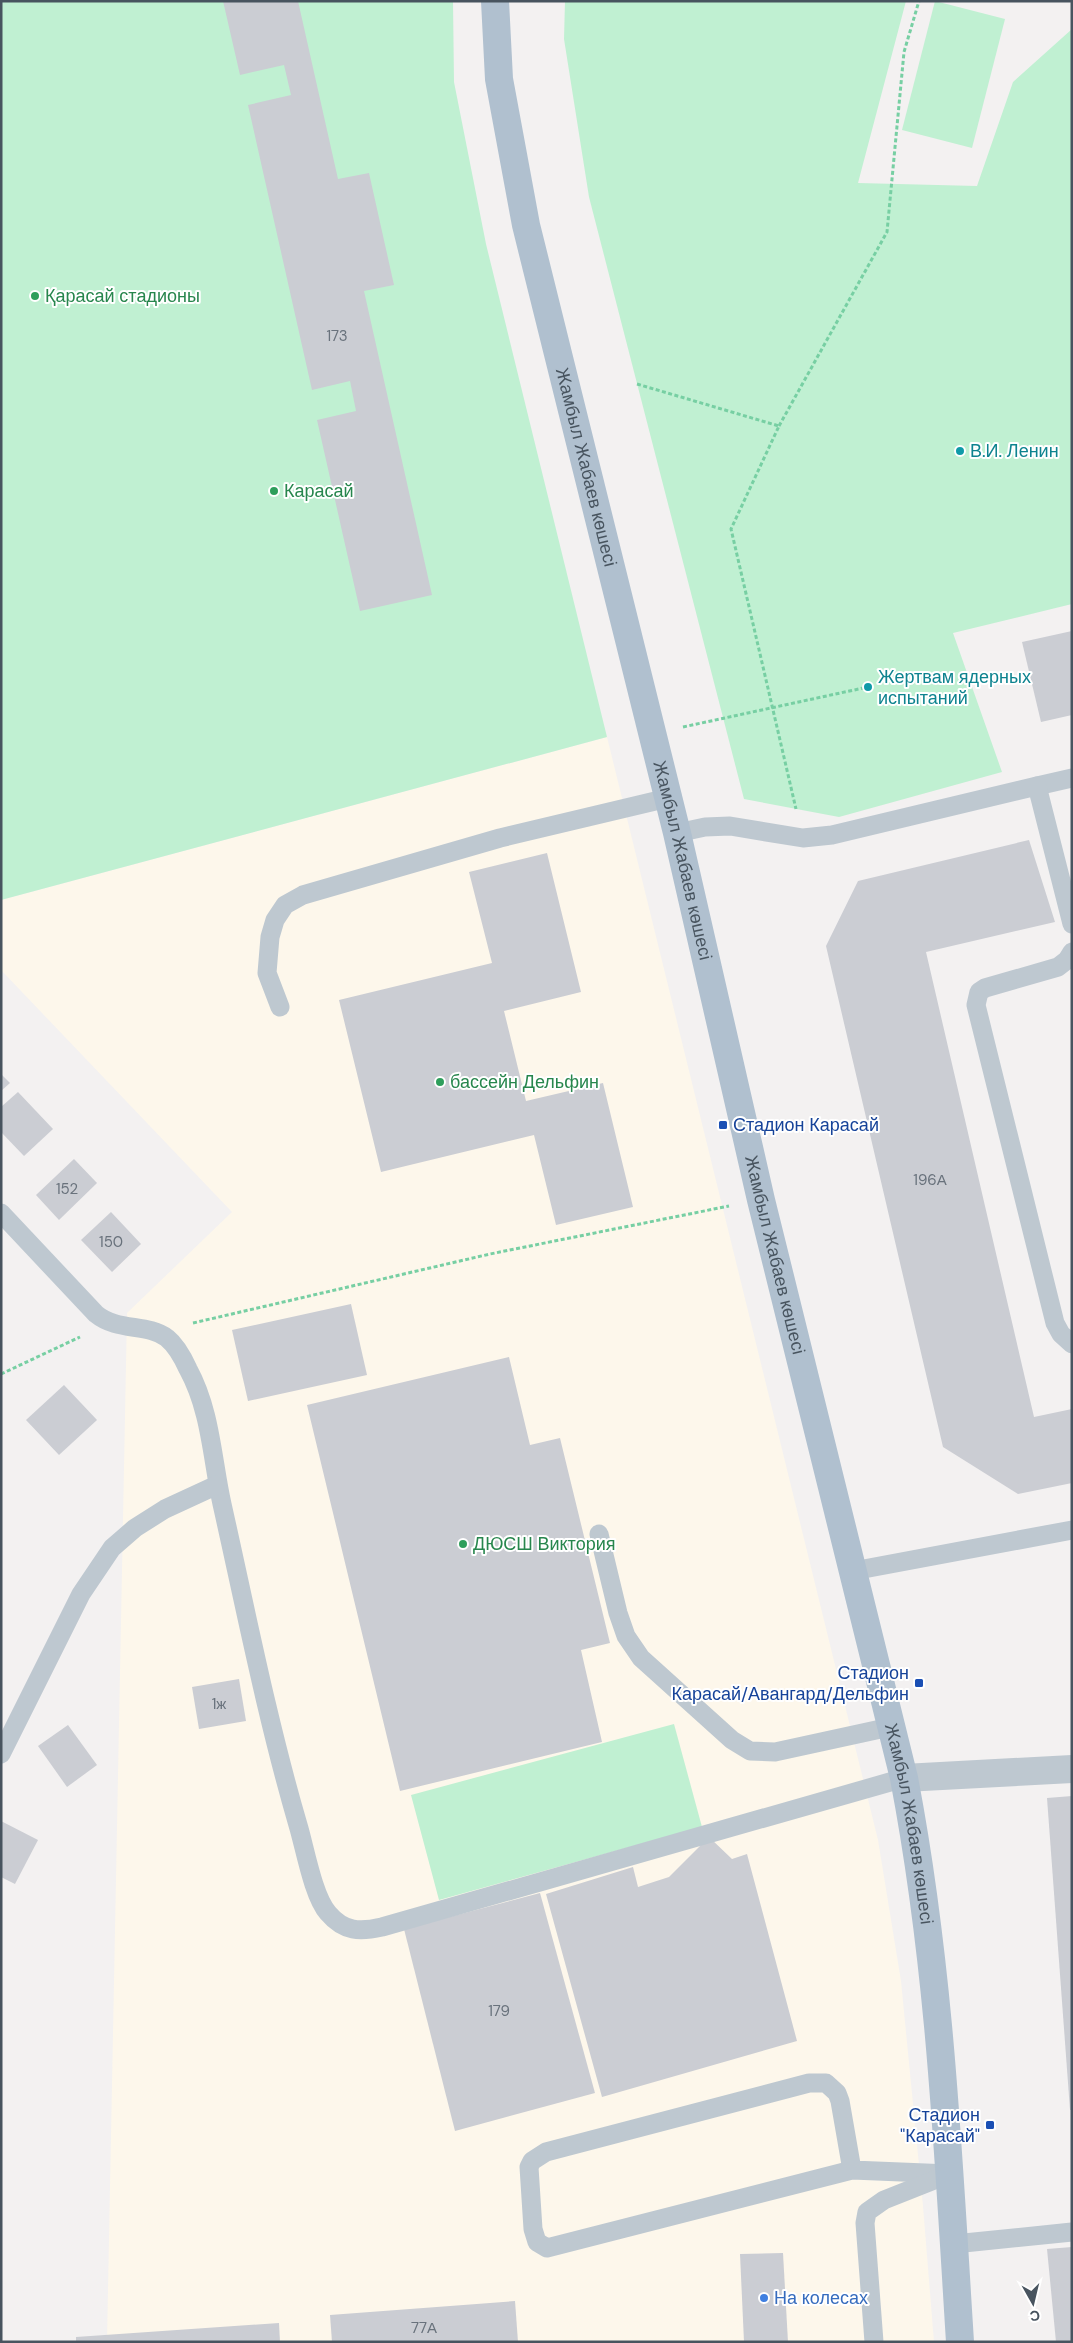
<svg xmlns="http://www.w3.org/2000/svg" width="1073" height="2343" font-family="'DM Sans',sans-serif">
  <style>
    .commercial { fill: #fdf7eb }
    .green { fill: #c0f0d2 }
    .building { fill: #cbcdd3 }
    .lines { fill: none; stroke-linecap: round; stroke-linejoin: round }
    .path { stroke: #77cfa3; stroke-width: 3; stroke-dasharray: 4 2.5; stroke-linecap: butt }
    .lane { stroke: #bec8d0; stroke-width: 19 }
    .street { stroke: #bec8d0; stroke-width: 28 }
    .primary { stroke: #b0c0cf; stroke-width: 28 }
    .leisure-dot { fill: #2e9e5b; stroke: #fff; stroke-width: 2 }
    .culture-dot { fill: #0f9aa8; stroke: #fff; stroke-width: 2 }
    .transit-dot { fill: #1a4fb4; stroke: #fff; stroke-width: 2 }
    .shop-dot { fill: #3f7fe0; stroke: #fff; stroke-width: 2 }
    .labels { text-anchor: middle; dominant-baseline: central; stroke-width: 4; stroke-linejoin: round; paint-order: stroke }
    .number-label { font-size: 15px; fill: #69727c }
    .leisure-label { font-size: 18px; fill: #27864d; stroke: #fff; text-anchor: start }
    .culture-label { font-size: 18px; fill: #0d838f; stroke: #fff; text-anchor: start }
    .street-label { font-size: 18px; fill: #48545f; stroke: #fff }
    .transit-label { font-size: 18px; fill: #164399; stroke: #fff; text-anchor: end }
    .shop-label { font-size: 18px; fill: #366cbe; stroke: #fff; text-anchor: start }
  </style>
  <rect width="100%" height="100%" fill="#f3f1f1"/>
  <!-- commercial -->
  <path class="commercial" d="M607 737 878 1840 901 1981 923 2206 934 2342H107L127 1313 232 1212 1 970V900Z"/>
  <!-- green -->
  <g class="green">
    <path d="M1 1H453L454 82 486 244 607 737 1 900Z"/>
    <path d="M565 1H906L858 183 977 186 1013 82 1072 29V604L953 633 1002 772 839 817 744 799 589 197 564 39Z"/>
    <path d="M935 1 1005 19 972 148 902 130Z"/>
    <path d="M674 1724 702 1827 439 1900 411 1795Z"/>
  </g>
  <!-- building -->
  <g class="building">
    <path d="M223 1H298L338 179 369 173 394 285 364 291 432 595 360 611 317 420 356 411 350 381 312 390 248 105 291 95 284 65 240 75Z"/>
    <path d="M1072 631V715L1041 722 1022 642Z"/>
    <path d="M1029 840 1055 922 926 952 1034 1417 1072 1409V1483L1018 1494 943 1447 826 946 858 881Z"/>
    <path d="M547 853 581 992 504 1011 526 1101 603 1083 633 1207 556 1225 534 1135 381 1172 339 1000 492 963 469 872Z"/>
    <path d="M1 1074 10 1083 1 1091Z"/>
    <path d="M18 1092 53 1129 24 1156 1 1132V1107Z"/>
    <path d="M74 1159 97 1183 59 1220 36 1195Z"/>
    <path d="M111 1212 141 1244 112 1272 81 1240Z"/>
    <path d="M351 1304 367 1375 248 1401 232 1330Z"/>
    <path d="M509 1357 530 1445 560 1438 610 1643 581 1650 602 1742 400 1791 307 1405Z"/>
    <path d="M64 1385 97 1420 59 1455 26 1420Z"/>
    <path d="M239 1679 246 1721 199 1729 192 1687Z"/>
    <path d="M68 1725 97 1765 67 1787 38 1746Z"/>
    <path d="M1072 1796V2110H1070L1047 1798Z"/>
    <path d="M1 1821 38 1840 15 1884 1 1877Z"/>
    <path d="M709 1837 732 1859 747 1854 797 2041 602 2097 546 1894 633 1867 638 1887 669 1877Z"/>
    <path d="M540 1893 595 2093 455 2131 404 1929Z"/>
    <path d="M1072 2247V2342H1056L1047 2249Z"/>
    <path d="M783 2253 788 2342H744L740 2254Z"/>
    <path d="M515 2301 518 2342H332L330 2315Z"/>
    <path d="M279 2323 280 2342H76V2337Z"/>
  </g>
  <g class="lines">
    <!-- path -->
    <g class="path">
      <path d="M637 384 779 426 731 529 796 809"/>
      <path d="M779 426 887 232 904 52 919 1"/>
      <path d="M683 727 868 687"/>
      <path d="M193 1323 490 1254 729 1206"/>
      <path d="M1 1374 80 1337"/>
    </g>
    <!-- lane -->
    <g class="lane">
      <path d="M1037 786 1072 778"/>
      <path d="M677 833 705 827 730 826 803 838 832 835 1037 786 1072 924"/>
      <path d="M1072 952 1067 960 1058 967 985 988 979 992 976 1005 1055 1323 1061 1334 1072 1344"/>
      <path d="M280 1007 267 973 270 937 275 920 285 905 303 895 500 838 668 798"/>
      <path d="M1 1213 96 1314C118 1332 147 1323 167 1338 177 1346 183 1358 188 1369 211 1411 212 1459 222 1504 246 1611 267 1719 298 1825 305 1848 313 1896 328 1913 344 1932 360 1932 382 1927L904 1778"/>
      <path d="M599 1534 618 1613 626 1636 641 1658 732 1740 750 1751 775 1752 890 1727"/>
      <path d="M853 1571 1072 1530"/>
      <path d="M1 1754 81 1594 112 1548 135 1528 165 1509 217 1485"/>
      <path d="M852 2170 840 2101 837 2093 826 2083H809L546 2152 532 2161 529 2167 533 2229 537 2242 547 2248 852 2170 950 2174"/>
      <path d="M954 2244 1072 2232"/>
      <path d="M874 2342 865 2223 867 2212 884 2200 942 2177"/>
    </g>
    <!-- street -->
    <path class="street" d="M904 1778 1072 1769"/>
    <!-- primary -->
    <path class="primary" id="s1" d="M495 1 499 79 526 225 677 833 761 1200 904 1778C940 1966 948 2152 960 2342"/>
  </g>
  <!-- markers -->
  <g class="leisure-dot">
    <circle cx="35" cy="296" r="5"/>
    <circle cx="274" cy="491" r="5"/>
    <circle cx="440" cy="1082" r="5"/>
    <circle cx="463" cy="1544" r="5"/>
  </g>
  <g class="culture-dot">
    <circle cx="960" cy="451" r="5"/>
    <circle cx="868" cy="687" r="5"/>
  </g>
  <g class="transit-dot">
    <rect x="718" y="1120" width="10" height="10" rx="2.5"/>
    <rect x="914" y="1678" width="10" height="10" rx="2.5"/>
    <rect x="985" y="2120" width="10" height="10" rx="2.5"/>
  </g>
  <circle class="shop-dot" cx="764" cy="2298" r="5"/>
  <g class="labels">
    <!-- number labels -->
    <g class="number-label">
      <text x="337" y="336">173</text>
      <text x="930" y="1180">196А</text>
      <text x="67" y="1189">152</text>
      <text x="111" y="1242">150</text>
      <text x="219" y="1704">1ж</text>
      <text x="499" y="2011">179</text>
      <text x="424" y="2328">77А</text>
    </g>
    <!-- leisure labels -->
    <g class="leisure-label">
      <text x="45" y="296">Қарасай стадионы</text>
      <text x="284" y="491">Карасай</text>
      <text x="450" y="1082">бассейн Дельфин</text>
      <text x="473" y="1544">ДЮСШ Виктория</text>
    </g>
    <!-- culture labels -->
    <g class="culture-label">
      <text x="970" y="451">В.И. Ленин</text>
      <text x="878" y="677">Жертвам ядерных<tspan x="878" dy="21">испытаний</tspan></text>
    </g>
    <!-- street labels -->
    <g class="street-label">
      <text stroke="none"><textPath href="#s1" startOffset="476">Жамбыл Жабаев көшесі</textPath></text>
      <text stroke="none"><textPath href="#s1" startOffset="881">Жамбыл Жабаев көшесі</textPath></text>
      <text stroke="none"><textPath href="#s1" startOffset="1286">Жамбыл Жабаев көшесі</textPath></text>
      <text stroke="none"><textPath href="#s1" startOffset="1871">Жамбыл Жабаев көшесі</textPath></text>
    </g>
    <!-- transit labels -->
    <g class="transit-label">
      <text x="733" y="1125" text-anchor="start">Стадион Карасай</text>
      <text x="909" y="1673">Стадион<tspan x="909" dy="21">Карасай/Авангард/Дельфин</tspan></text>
      <text x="980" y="2115">Стадион<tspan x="980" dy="21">"Карасай"</tspan></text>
    </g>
    <!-- shop labels -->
    <g class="shop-label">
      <text x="774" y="2298">На колесах</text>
    </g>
  </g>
  <!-- border -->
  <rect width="1073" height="2343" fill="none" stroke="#48545f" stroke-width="5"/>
  <!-- north arrow -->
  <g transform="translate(1033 2303) rotate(172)" stroke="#ffffff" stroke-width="4" paint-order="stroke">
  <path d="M0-4L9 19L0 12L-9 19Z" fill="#48545f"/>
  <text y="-8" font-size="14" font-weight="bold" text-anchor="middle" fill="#48545f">С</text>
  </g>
</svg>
